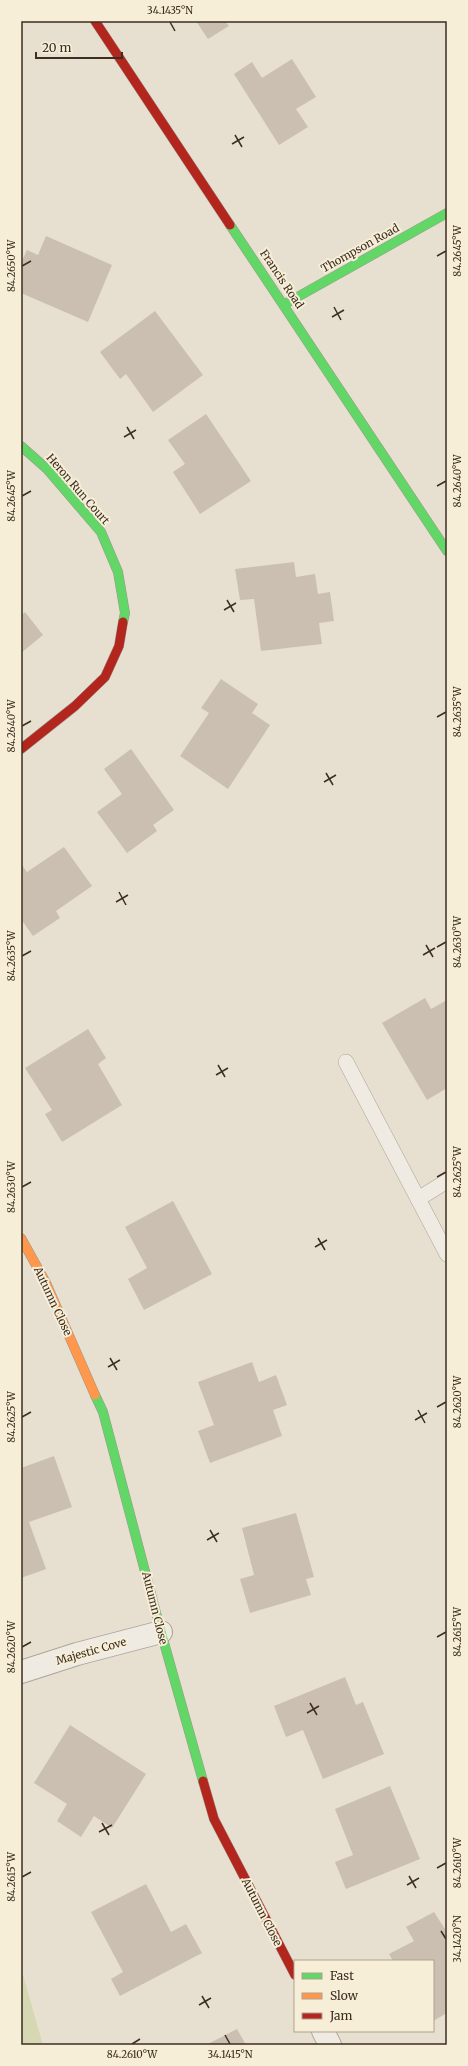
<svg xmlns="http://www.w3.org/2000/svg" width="468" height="2066" font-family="Merriweather,serif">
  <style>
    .green { fill: #d6d7b3 }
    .building { fill: #cbbfb2 }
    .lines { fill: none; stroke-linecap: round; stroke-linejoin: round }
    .lane-casing { stroke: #ada599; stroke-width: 16 }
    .street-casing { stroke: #ada599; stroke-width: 24 }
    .fast-casing { stroke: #9c958a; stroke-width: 10 }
    .slow-casing { stroke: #9c958a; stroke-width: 10 }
    .jam-casing { stroke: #9c958a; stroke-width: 10 }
    .lane { stroke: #efebe3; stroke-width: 15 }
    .street { stroke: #efebe3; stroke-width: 22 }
    .fast { stroke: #63d668; stroke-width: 9 }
    .slow { stroke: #ff974d; stroke-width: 9 }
    .jam { stroke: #b3261e; stroke-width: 9 }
    .ticks { fill: none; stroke: #3d2e20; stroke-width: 1.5 }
    .labels { text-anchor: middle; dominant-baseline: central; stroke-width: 4; stroke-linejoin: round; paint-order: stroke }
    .street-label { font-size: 11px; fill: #3d2e20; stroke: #f7eed8 }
    .neatline { fill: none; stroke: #3d2e20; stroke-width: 1.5 }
    .ticks-label { font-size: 10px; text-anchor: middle; fill: #3d2e20 }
  </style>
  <rect width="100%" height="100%" fill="#e7e0d1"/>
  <!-- green -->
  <path class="green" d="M21 1968 43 2045H21Z"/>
  <!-- building -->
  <g class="building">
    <path d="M196 21H229L226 22 229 26 208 39Z"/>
    <path d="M292 59 316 97 296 109 308 127 279 145 234 74 252 62 262 78Z"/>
    <path d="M46 236 112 265 88 322 21 293V263L27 250 38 255Z"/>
    <path d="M155 311 203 375 153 412 126 374 120 379 100 352Z"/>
    <path d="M206 414 251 481 200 514 173 472 185 464 168 440Z"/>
    <path d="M294 562 296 577 315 574 318 594 330 592 334 621 319 623 322 644 261 651 254 599 240 600 235 569Z"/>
    <path d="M25 612 43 635 21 653V616Z"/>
    <path d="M221 679 258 704 252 713 270 725 228 789 180 756 209 713 201 708Z"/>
    <path d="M131 749 174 810 153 825 157 831 127 853 97 812 122 794 104 769Z"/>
    <path d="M64 847 92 886 56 911 60 918 33 936 21 919V864L27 872Z"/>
    <path d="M425 998 431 1009 447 1000V1088L427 1100 382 1023Z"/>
    <path d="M88 1029 106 1058 98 1064 122 1105 62 1142 45 1114 52 1110 25 1068Z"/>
    <path d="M173 1201 212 1274 144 1310 128 1279 147 1268 125 1227Z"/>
    <path d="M252 1362 259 1382 276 1375 287 1405 273 1410 282 1436 210 1463 198 1431 214 1425 198 1382Z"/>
    <path d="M54 1456 72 1507 29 1522 46 1569 21 1578V1468Z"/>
    <path d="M296 1513 314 1577 306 1579 311 1595 250 1613 240 1579 254 1575 242 1528Z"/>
    <path d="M345 1677 356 1705 363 1702 384 1754 323 1779 303 1730 286 1737 274 1706Z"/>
    <path d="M70 1725 146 1774 112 1828 94 1816 81 1837 57 1821 67 1804 34 1783Z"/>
    <path d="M390 1786 420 1859 346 1889 335 1862 353 1855 335 1809Z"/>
    <path d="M146 1884 171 1932 186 1924 202 1953 120 1996 111 1979 123 1972 91 1912Z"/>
    <path d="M434 1912 447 1932V2013L433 2021V1961H393L389 1954 414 1941 406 1927Z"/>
    <path d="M237 2029 246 2045H206Z"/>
  </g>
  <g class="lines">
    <!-- lane casing -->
    <g class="lane-casing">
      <g id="lane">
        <path d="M346 1062 447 1254"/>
        <path d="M418 1199 447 1181"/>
      </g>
    </g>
    <!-- street casing -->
    <g class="street-casing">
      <g id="street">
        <path d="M21 1672 77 1654 161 1632"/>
        <path d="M323 2031 330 2045"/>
      </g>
    </g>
    <!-- fast casing -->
    <g class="fast-casing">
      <g id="fast">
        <path d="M230 225 447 551"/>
        <path d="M285 304 447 213"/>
        <path d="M21 446 47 469 101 532 118 572 125 613 123 622"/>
        <path d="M95 1395 103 1412 161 1632 203 1781"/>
      </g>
    </g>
    <!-- slow casing -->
    <g class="slow-casing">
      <path id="slow" d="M21 1238 46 1283 95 1395"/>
    </g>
    <!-- jam casing -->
    <g class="jam-casing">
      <g id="jam">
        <path d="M95 21 230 225"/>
        <path d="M21 749 75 706 105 677 119 646 123 622"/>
        <path d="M203 1781 214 1819 295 1975"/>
      </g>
    </g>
    <!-- lane -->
    <use href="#lane" class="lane"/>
    <!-- street -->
    <use href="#street" class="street"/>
    <!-- fast -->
    <use href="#fast" class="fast"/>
    <!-- slow -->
    <use href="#slow" class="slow"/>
    <!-- jam -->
    <use href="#jam" class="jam"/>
  </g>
  <!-- ticks -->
  <path class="ticks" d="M170 22 175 31M235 135 242 147M232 144 244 137M437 256 446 251M22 266 31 261M334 307 341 320M332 317 344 310M127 427 134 439M124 437 136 430M437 486 446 481M22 496 31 491M227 600 234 612M224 610 236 603M437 717 446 712M22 726 31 721M326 773 333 785M324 782 336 775M119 892 126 905M116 902 128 895M426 945 433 957M437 947 446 942M423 955 435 948M22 956 31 951M218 1065 225 1077M216 1075 228 1068M437 1177 446 1172M22 1187 31 1182M318 1238 325 1250M315 1247 327 1240M110 1358 117 1370M108 1367 120 1360M437 1407 446 1402M418 1410 425 1423M22 1417 31 1412M415 1420 427 1413M210 1530 217 1542M207 1540 219 1533M437 1637 446 1632M22 1647 31 1642M310 1703 317 1715M307 1713 319 1706M102 1823 109 1835M99 1832 112 1825M437 1868 446 1863M409 1876 416 1888M22 1877 31 1872M407 1885 419 1878M441 1931 446 1939M202 1996 209 2008M199 2005 211 1998M225 2035 230 2044M132 2044 140 2039"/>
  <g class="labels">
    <!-- street labels -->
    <g class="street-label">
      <text transform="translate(360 248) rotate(-29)">Thompson Road</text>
      <text transform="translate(282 279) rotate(56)">Francis Road</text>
      <text transform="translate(78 489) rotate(49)">Heron Run Court</text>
      <text transform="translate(53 1301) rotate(65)">Autumn Close</text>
      <text transform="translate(155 1608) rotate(76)">Autumn Close</text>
      <text transform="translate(91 1651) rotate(-16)">Majestic Cove</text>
      <text transform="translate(262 1912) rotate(63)">Autumn Close</text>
    </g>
  </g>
  <!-- border -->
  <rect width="468" height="2066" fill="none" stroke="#f7eed8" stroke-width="44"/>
  <!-- legend -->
  <rect x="294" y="1960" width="140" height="72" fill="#f7eed8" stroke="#ada18e"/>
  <rect x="302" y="1973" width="20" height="6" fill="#63d668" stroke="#ada18e"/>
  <text x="330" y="1980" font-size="12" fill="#3d2e20">Fast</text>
  <rect x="302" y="1993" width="20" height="6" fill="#ff974d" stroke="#ada18e"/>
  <text x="330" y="2000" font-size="12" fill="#3d2e20">Slow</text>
  <rect x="302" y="2013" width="20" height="6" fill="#b3261e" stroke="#ada18e"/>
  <text x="330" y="2020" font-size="12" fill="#3d2e20">Jam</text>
  <!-- scale -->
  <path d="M36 52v6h86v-6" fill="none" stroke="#3d2e20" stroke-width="2"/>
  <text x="42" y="52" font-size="12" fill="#3d2e20" stroke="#f7eed8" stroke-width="3" paint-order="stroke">20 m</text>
  <rect x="22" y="22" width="424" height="2022" class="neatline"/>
  <g class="ticks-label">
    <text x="170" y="14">34.1435°N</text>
    <text transform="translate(457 251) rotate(-90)" y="4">84.2645°W</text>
    <text transform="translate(11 266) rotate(-90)" y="4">84.2650°W</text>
    <text transform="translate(457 481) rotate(-90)" y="4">84.2640°W</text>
    <text transform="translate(11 496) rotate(-90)" y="4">84.2645°W</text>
    <text transform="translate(457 712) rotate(-90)" y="4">84.2635°W</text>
    <text transform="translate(11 726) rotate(-90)" y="4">84.2640°W</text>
    <text transform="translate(457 942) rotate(-90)" y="4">84.2630°W</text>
    <text transform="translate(11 956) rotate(-90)" y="4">84.2635°W</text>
    <text transform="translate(457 1172) rotate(-90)" y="4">84.2625°W</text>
    <text transform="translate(11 1187) rotate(-90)" y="4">84.2630°W</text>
    <text transform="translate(457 1402) rotate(-90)" y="4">84.2620°W</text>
    <text transform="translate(11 1417) rotate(-90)" y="4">84.2625°W</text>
    <text transform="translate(457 1632) rotate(-90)" y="4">84.2615°W</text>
    <text transform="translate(11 1647) rotate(-90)" y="4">84.2620°W</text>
    <text transform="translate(457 1863) rotate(-90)" y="4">84.2610°W</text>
    <text transform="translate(11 1877) rotate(-90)" y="4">84.2615°W</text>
    <text transform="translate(457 1939) rotate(-90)" y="4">34.1420°N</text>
    <text x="132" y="2058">84.2610°W</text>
    <text x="230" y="2058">34.1415°N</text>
  </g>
</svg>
